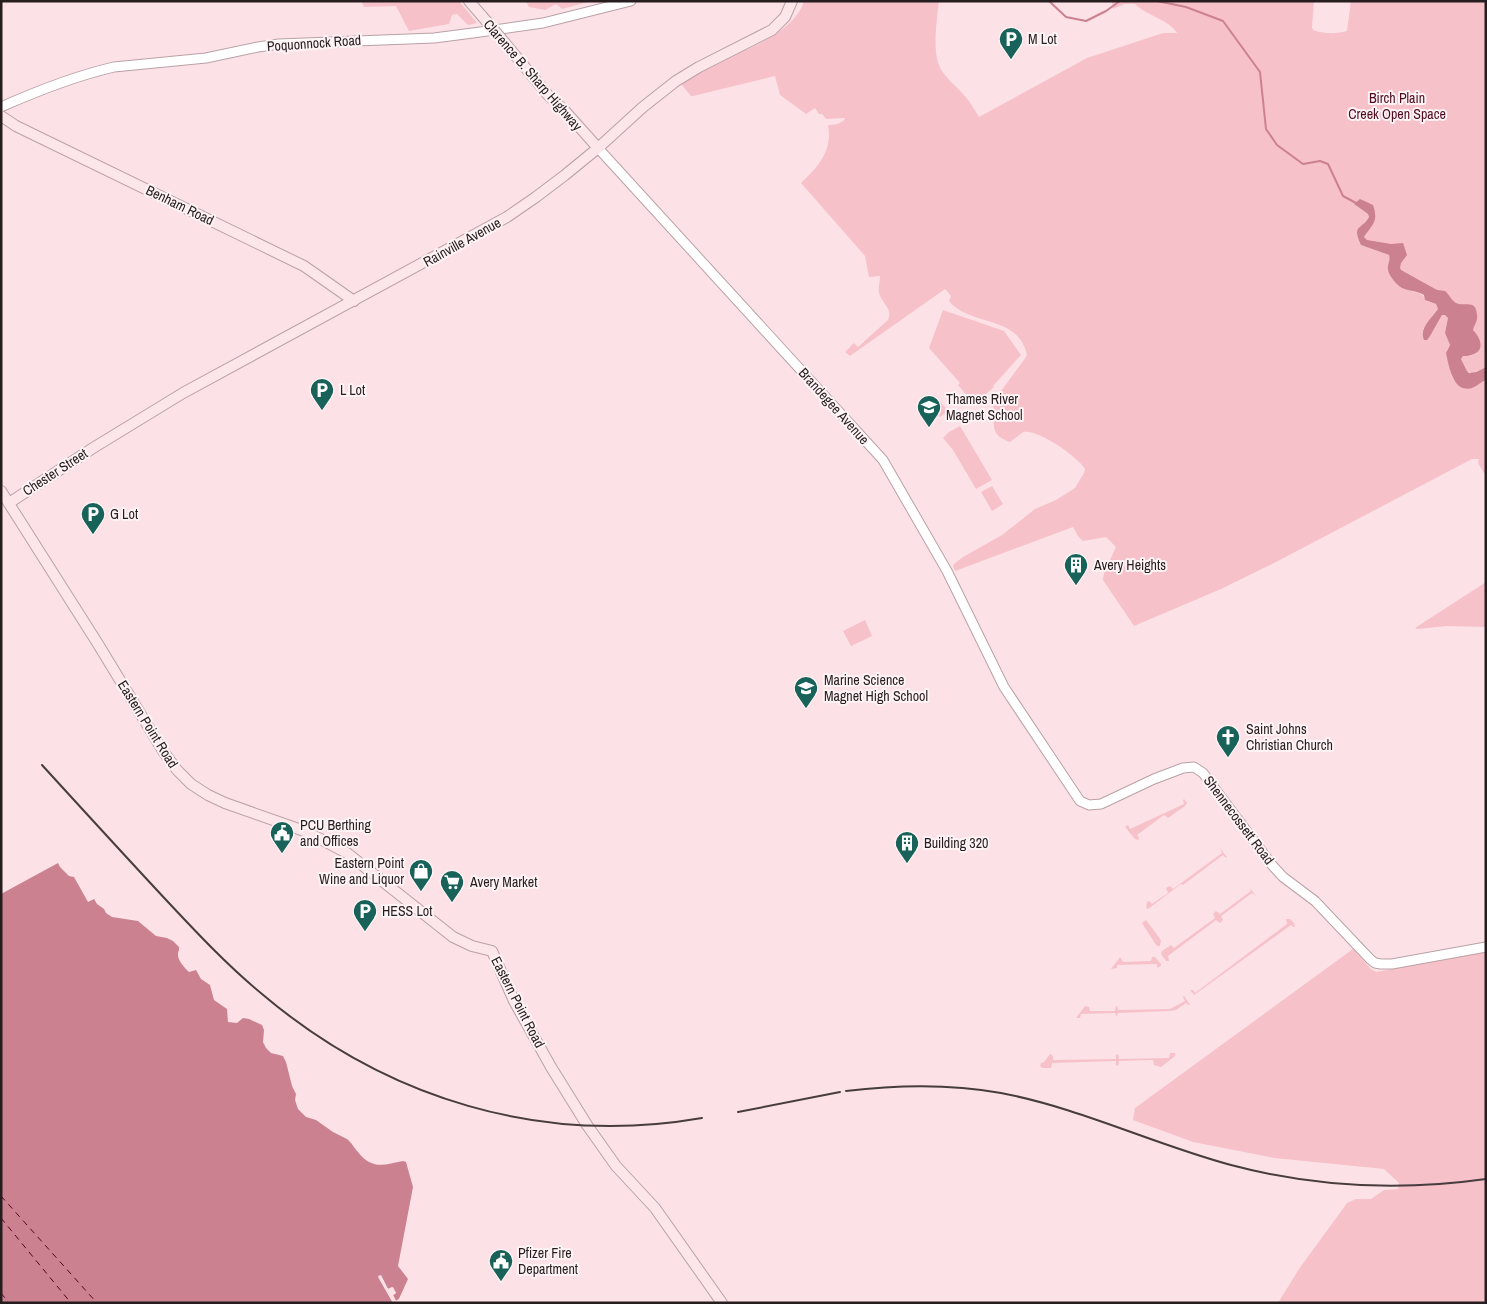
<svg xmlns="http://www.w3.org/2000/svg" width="1487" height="1304" font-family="'Archivo Narrow',sans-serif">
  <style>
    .green { fill: #f7c1ca }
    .water { fill: #cb8190 }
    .pier { fill: #fce2e6 }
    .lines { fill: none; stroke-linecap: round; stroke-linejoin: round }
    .stream { stroke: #cb8190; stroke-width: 2 }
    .ferry { stroke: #5c0024; stroke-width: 1; stroke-dasharray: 6 5; stroke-linecap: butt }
    .tertiary-casing { stroke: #b9a1a5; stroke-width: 11 }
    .secondary-casing { stroke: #b9a1a5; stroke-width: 12 }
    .tertiary { stroke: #fff; stroke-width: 9 }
    .secondary { stroke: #fde6ea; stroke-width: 10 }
    .rail { stroke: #473c3e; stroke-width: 2 }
    .secondary-bridge-casing { stroke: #b9a1a5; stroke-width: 12; stroke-linecap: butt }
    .secondary-bridge { stroke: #fde6ea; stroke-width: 10 }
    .labels { text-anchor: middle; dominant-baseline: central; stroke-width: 4; stroke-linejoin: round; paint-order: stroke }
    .poi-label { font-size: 14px; fill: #261d1f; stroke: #fef3f5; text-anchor: start }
    .street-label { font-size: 14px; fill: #261d1f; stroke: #fef3f5 }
    .park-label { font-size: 14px; fill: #4f0b22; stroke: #fef3f5 }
  </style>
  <rect width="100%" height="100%" fill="#fce2e6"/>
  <!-- green -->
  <g class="green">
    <path d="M361 1H459L477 23 468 25 457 14 452 15 449 24 409 31 396 6 364 7Z"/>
    <path d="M526 1H592L562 9 556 4 545 10 529 7Z"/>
    <path d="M804 1H939C937 19 931 56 942 71 948 80 956 86 963 94 970 101 974 109 979 117L1087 58 1163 33H1177C1168 19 1147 16 1135 4H1125L1113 9 1112 1H1314L1312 27 1313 30C1322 34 1338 34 1347 31L1351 1H1486V367L1472 373 1467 371 1461 359 1463 356C1470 355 1474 357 1479 350L1451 311 1401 279 1395 256 1362 240 1373 215 1354 204 1368 214 1369 217C1362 230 1351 225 1361 245L1389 255 1390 257C1390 259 1389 262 1389 265 1387 278 1399 288 1411 291 1420 294 1421 292 1427 301L1436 304 1438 309 1423 329 1431 333 1442 315H1445L1448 318 1445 333 1450 345 1447 350V356L1452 377 1457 384 1465 389 1471 388 1486 380V472L1484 473 1478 463 1479 459H1472L1276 562 1221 589 1134 626 1103 580 1104 573 1116 547 1106 537 1083 541 1078 536 1073 527 955 571 953 566 954 564 963 557 1002 535 1035 509 1056 500 1075 488 1084 473 1085 469C1077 456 1038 429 1023 432L1010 442C991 435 994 428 994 411 994 407 992 404 992 399L1001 391 1024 360 1027 355C1019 319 982 325 958 309 954 306 952 305 949 301L951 296 945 289 850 356 845 352 854 343 858 347 888 320C893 308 882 304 879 293 878 288 880 281 880 276L869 277 865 256 801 183C818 167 833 151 828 125 834 125 841 124 845 119L844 118 826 119 822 114H819L815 108 806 114 780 95 775 76 693 96H691L681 84C692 77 702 70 714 64 742 51 794 34 804 1Z"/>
    <path d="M943 310 1004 331 1021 355 993 386 994 387 980 399H970L958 385 960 383 929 348Z"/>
    <path d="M935 395 948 411 940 417 931 409 927 401Z"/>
    <path d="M960 426 992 480 976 489 953 450 943 438 949 432Z"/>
    <path d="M992 486 1003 504 992 511 981 492Z"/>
    <path d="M1486 582V627L1447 626 1418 629 1415 628Z"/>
    <path d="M865 620 872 636 851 646 843 631Z"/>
    <path d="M1184 799 1187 803 1185 806 1168 818 1164 815 1137 835 1139 838 1138 840 1135 839 1125 827 1128 825 1130 829 1184 804 1183 800Z"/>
    <path d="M1220 848 1227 857 1226 858 1223 855 1183 885 1181 884 1148 909 1146 908 1147 902 1149 901 1152 904 1168 893 1166 888 1170 886 1173 889 1222 853Z"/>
    <path d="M1249 887 1256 896 1252 893 1221 916 1223 920 1220 923 1216 920 1168 956 1169 961H1166L1161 954 1162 951 1171 945 1174 948 1215 918 1213 914 1216 911 1220 914 1251 891Z"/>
    <path d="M1286 919H1290L1294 923 1295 927H1293L1291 925 1194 995 1190 990H1193L1195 993 1287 924Z"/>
    <path d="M1146 920 1161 940 1160 946H1158L1156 945 1142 923Z"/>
    <path d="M1353 949 1371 969 1376 972 1486 952V1303H1278L1299 1269 1347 1203 1356 1199H1371L1384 1190 1398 1189 1399 1183 1384 1169 1274 1158 1193 1142 1133 1120 1135 1108Z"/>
    <path d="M1120 957 1123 962 1151 961 1152 957H1155L1161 964V966L1157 968V964L1117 965V968L1111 969Z"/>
    <path d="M1184 996 1190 1005H1188L1186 1003 1176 1010 1170 1011 1118 1013 1117 1017 1115 1013 1081 1014 1080 1018H1076L1085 1006 1089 1007 1090 1011H1115L1116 1006H1117L1118 1010 1170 1009 1185 1001 1183 997Z"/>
    <path d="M1170 1053H1175V1056L1161 1067 1154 1065 1153 1060 1119 1061 1118 1066 1116 1065V1061L1052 1063 1051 1068H1042L1040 1066 1041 1063 1044 1062 1050 1054 1053 1056V1060L1116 1059V1055L1118 1054 1119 1059 1169 1058Z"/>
  </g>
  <!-- water -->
  <g class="water">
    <path d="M1360 199 1373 205C1374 208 1375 211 1375 214 1377 223 1368 230 1364 237L1367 240 1391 244 1403 243 1407 255 1401 263 1400 268 1401 270 1437 290 1445 291C1449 294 1451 300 1456 303 1465 307 1476 299 1477 315 1478 321 1474 325 1473 330 1486 344 1482 356 1463 356L1461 359 1467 371 1469 373 1476 372 1486 367V380C1481 382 1477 386 1472 388 1453 394 1449 366 1446 353L1450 345 1445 333 1448 318 1445 315H1442L1430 336 1427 340H1424C1419 328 1431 319 1438 309L1436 304 1425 300 1424 295C1412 288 1405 294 1394 281 1392 278 1389 275 1388 270 1387 264 1391 261 1389 255L1361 245C1351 224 1362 230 1369 217L1368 214 1354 204Z"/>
    <path d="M58 863 60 867 69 876 74 877 88 902 94 899 97 904 104 909 106 913 112 917 138 921 156 936 167 938 173 941 179 947V950C175 958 183 966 189 972L196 970 201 979 210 985 214 1000 227 1009 228 1022 237 1023 243 1018 249 1019 262 1025 264 1030 263 1042 266 1048 271 1053 283 1056 286 1062 292 1086 296 1094 295 1100 298 1109 306 1117 316 1120 333 1132 347 1139C352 1143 354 1148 358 1152 372 1170 384 1165 403 1161L406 1162 413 1187 398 1266 408 1279 399 1299 396 1301 393 1295 396 1293 393 1287 388 1289 382 1278 378 1277 393 1303H1V894Z"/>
  </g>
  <!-- pier -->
  <path class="pier" d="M381 1275 388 1289 392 1287 396 1293 393 1295 396 1301 399 1299 410 1277 411 1278V1280L401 1301 393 1303 378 1276Z"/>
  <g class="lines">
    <!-- stream -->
    <g class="stream">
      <path d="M1049 1 1066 17 1086 21 1106 11 1120 1"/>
      <path d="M1157 1 1186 7 1223 21 1260 72 1266 129 1277 145 1303 164 1320 161 1328 164 1343 196 1356 203"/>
    </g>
    <!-- ferry -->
    <g class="ferry">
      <path d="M1 1196 97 1303"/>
      <path d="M1 1218 71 1303"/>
      <path d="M1 1293 9 1303"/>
    </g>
    <!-- tertiary casing -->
    <g class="tertiary-casing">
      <g id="tertiary">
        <path d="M1 107C37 91 75 76 114 67L206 58 258 47 279 44 434 38 473 33 543 23 631 1"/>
        <path d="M598 148 883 460 947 571 1004 687 1080 801 1089 805 1101 804 1154 779 1183 768 1194 767 1203 773 1272 865 1283 877 1315 901 1370 959 1375 963 1381 964H1392L1486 947"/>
      </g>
    </g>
    <!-- secondary casing -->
    <g class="secondary-casing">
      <g id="secondary">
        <path d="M469 1 482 16"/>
        <path d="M505 43 548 95 565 111 598 148"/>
        <path d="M1 116 16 126 304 266 354 301"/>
        <path d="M1 491 98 644 163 751 177 770 191 784 208 795 225 803 307 832 347 853 453 937 472 946 492 951 514 1001 551 1067 587 1125 616 1166 655 1208 722 1303"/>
        <path d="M9 503 93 448 183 393 507 217 536 197 565 175 598 148 643 107 676 81 699 67 772 30 785 17 792 1"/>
      </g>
    </g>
    <!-- tertiary -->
    <use href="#tertiary" class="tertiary"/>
    <!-- secondary -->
    <use href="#secondary" class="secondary"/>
    <!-- rail -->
    <g class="rail">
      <path d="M42 765C84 811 126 857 168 902 198 934 228 966 262 994 386 1099 541 1146 702 1118"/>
      <path d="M846 1091C895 1085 952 1084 1001 1093 1080 1108 1153 1144 1231 1165 1314 1187 1401 1191 1486 1179"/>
      <path d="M738 1112 840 1092"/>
    </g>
    <!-- secondary-bridge casing -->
    <g class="secondary-bridge-casing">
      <path id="secondary-bridge" d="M482 16 505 43"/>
    </g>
    <!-- secondary-bridge -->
    <use href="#secondary-bridge" class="secondary-bridge"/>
  </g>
  <!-- icons -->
  <defs>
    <g id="parking-pin" transform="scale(1.25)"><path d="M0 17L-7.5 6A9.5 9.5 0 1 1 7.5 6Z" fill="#186259" stroke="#fef3f5"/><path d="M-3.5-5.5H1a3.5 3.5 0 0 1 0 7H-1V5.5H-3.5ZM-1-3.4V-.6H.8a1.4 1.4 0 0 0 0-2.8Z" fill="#fff"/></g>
    <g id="school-pin" transform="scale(1.25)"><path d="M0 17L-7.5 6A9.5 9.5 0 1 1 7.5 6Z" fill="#186259" stroke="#fef3f5"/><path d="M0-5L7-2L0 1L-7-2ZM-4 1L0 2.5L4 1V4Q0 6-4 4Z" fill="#fff"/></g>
    <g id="building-pin" transform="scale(1.25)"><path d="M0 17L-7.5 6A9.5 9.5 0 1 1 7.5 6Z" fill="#186259" stroke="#fef3f5"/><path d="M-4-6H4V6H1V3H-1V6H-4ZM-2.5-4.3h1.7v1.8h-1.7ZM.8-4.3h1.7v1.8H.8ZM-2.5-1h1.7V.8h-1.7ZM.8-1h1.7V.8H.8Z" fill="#fff"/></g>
    <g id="church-pin" transform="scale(1.25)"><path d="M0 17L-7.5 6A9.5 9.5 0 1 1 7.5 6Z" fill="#186259" stroke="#fef3f5"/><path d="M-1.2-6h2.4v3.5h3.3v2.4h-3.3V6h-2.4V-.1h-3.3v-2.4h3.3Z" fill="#fff"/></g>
    <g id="civic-pin" transform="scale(1.25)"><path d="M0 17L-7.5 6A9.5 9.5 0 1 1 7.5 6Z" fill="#186259" stroke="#fef3f5"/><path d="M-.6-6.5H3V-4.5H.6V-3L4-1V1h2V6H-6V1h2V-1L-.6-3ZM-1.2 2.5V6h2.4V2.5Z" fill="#fff"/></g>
    <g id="shop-pin" transform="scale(1.25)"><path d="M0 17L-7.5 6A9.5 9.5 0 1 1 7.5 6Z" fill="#186259" stroke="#fef3f5"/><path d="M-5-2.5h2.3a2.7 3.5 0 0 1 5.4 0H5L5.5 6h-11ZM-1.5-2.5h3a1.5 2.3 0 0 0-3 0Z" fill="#fff"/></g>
    <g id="supermarket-pin" transform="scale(1.25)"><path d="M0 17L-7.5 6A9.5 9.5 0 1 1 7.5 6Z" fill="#186259" stroke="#fef3f5"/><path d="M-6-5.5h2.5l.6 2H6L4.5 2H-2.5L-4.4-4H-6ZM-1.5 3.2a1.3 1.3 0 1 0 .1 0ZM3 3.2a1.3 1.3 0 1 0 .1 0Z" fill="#fff"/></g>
  </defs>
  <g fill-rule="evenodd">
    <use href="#parking-pin" x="1011" y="39"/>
    <use href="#parking-pin" x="322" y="390"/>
    <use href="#school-pin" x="929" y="407"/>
    <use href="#parking-pin" x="93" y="514"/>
    <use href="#building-pin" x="1076" y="565"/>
    <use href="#school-pin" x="806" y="688"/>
    <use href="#church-pin" x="1228" y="737"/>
    <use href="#civic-pin" x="282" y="833"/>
    <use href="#building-pin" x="907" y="843"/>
    <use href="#shop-pin" x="421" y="871"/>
    <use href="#supermarket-pin" x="452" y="882"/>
    <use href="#parking-pin" x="365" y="911"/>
    <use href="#civic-pin" x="501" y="1261"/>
  </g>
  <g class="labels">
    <!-- poi labels -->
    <g class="poi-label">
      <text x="1028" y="39">M Lot</text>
      <text x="340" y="390">L Lot</text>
      <text x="946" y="399">Thames River<tspan x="946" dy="16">Magnet School</tspan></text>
      <text x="110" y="514">G Lot</text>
      <text x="1094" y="565">Avery Heights</text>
      <text x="824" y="680">Marine Science<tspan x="824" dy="16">Magnet High School</tspan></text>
      <text x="1246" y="729">Saint Johns<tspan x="1246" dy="16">Christian Church</tspan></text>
      <text x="300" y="825">PCU Berthing<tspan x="300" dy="16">and Offices</tspan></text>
      <text x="924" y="843">Building 320</text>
      <text x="404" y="863" text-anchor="end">Eastern Point<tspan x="404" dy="16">Wine and Liquor</tspan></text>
      <text x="470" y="882">Avery Market</text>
      <text x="382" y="911">HESS Lot</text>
      <text x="518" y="1253">Pfizer Fire<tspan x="518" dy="16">Department</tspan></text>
    </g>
    <!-- street labels -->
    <g class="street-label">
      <text transform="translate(314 43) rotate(-4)">Poquonnock Road</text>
      <text transform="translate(533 75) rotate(49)">Clarence B. Sharp Highway</text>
      <text transform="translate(180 205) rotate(26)">Benham Road</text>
      <text transform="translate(462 242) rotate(-29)">Rainville Avenue</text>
      <text transform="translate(834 406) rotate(48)">Brandegee Avenue</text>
      <text transform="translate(55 472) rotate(-33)">Chester Street</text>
      <text transform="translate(148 724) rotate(58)">Eastern Point Road</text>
      <text transform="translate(1239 820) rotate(53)">Shennecossett Road</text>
      <text transform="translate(518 1002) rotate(63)">Eastern Point Road</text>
    </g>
    <!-- park labels -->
    <g class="park-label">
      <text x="1397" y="98">Birch Plain<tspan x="1397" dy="16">Creek Open Space</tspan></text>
    </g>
  </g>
  <!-- border -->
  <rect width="1487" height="1304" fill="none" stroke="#261d1f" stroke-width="5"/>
</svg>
